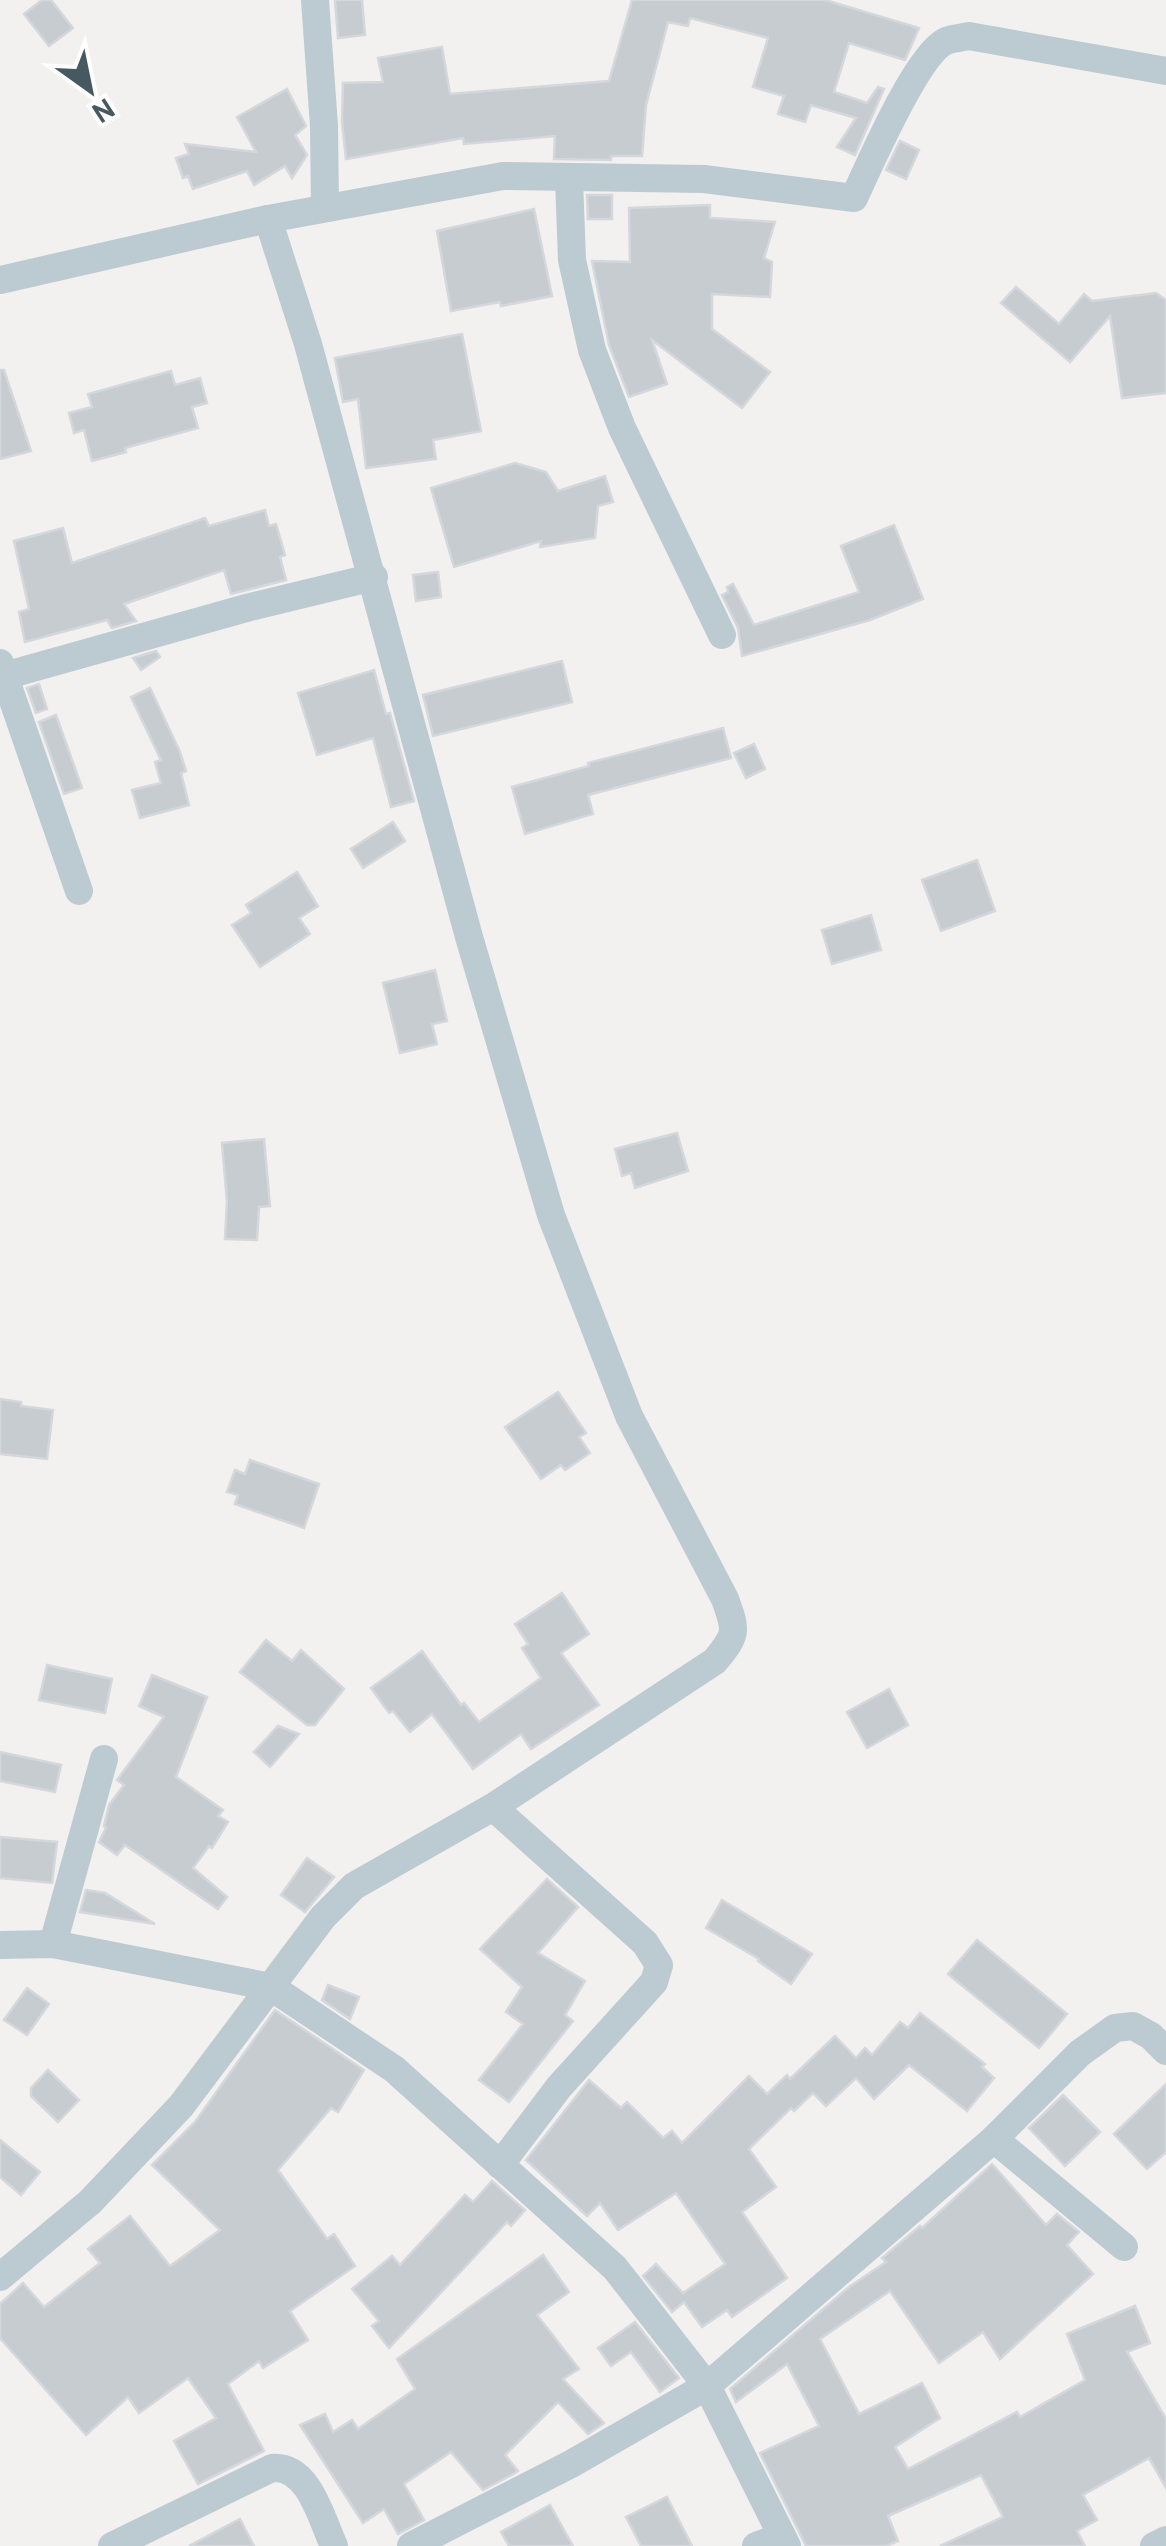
<svg xmlns="http://www.w3.org/2000/svg" width="1166" height="2546" font-family="Overpass,sans-serif">
  <style>
    .building { fill: #c7ccd0; stroke: #d4d7dc; stroke-width: 2.5 }
    .lines { fill: none; stroke-linecap: round; stroke-linejoin: round }
    .street { stroke: #bccbd1; stroke-width: 28 }
  </style>
  <rect width="100%" height="100%" fill="#f3f0f0"/>
  <!-- building -->
  <g class="building">
    <path d="M42 0H51L73 28 49 46 24 14Z"/>
    <path d="M335 0H362L365 35 338 38Z"/>
    <path d="M632 0H825L919 28 905 60 849 43 834 92 867 103 878 87 884 89 855 155 837 147 856 118 811 105 805 122 778 114 784 96 753 87 768 38 690 18 688 26 668 22 646 105 642 156H611V160L554 159 555 136 464 144 463 138 346 159 342 122 343 83 383 82 378 58 442 47 450 94 609 81Z"/>
    <path d="M287 89 306 126 295 135 307 155 292 178 285 166 254 185 247 171 193 189 188 176 183 178 176 158 189 154 185 144 256 152 237 117Z"/>
    <path d="M900 141 919 150 906 179 886 170Z"/>
    <path d="M587 195H612V219H588Z"/>
    <path d="M710 205V218L775 222 764 258 772 262 770 297 712 294V329L770 372 742 408 652 340 667 384 629 397 609 345 592 261 630 262 629 208Z"/>
    <path d="M534 209 552 296 501 306 500 302 451 311 437 231Z"/>
    <path d="M1016 287 1059 324 1084 294 1092 301 1156 293 1166 300V393L1122 398 1110 316 1070 362 1001 303Z"/>
    <path d="M462 334 481 431 433 440 436 459 366 468 358 399 343 402 335 358Z"/>
    <path d="M0 370H4L31 451 0 459Z"/>
    <path d="M171 371 175 385 200 378 207 403 192 407 198 428 125 448 126 452 92 461 84 430 74 433 69 413 92 407 88 394Z"/>
    <path d="M515 463 546 472 558 491 605 476 613 502 598 506 595 538 540 547 541 541 454 567 431 488Z"/>
    <path d="M265 510 269 526 276 524 285 555 280 557 286 580 231 594 224 570 124 604 136 621 112 628 107 620 25 642 19 612 29 609 14 541 63 528 72 563 205 518 209 526Z"/>
    <path d="M894 525 923 599 870 620 742 656 738 628 722 595 728 592 727 587 733 584 754 625 859 592 841 546Z"/>
    <path d="M438 572 441 597 416 601 413 575Z"/>
    <path d="M156 651 160 657 141 670 133 658Z"/>
    <path d="M562 661 572 702 433 736 423 695Z"/>
    <path d="M374 670 386 714 390 713 414 801 391 807 373 738 317 755 298 693Z"/>
    <path d="M39 684 47 709 36 713 27 688Z"/>
    <path d="M150 688 180 752 186 771 181 773 189 805 140 818 132 790 161 783 155 762 161 760 131 697Z"/>
    <path d="M56 715 82 788 64 794 39 722Z"/>
    <path d="M723 728 731 758 588 795 593 814 525 834 512 787 589 766 588 763Z"/>
    <path d="M754 744 765 769 746 778 734 753Z"/>
    <path d="M393 822 405 841 363 868 351 849Z"/>
    <path d="M977 860 995 911 941 931 922 880Z"/>
    <path d="M297 872 318 906 299 918 310 934 260 967 232 925 251 913 246 905Z"/>
    <path d="M871 915 881 950 832 964 822 930Z"/>
    <path d="M435 970 447 1021 432 1024 437 1044 400 1053 383 983Z"/>
    <path d="M677 1133 688 1171 635 1188 631 1173 622 1176 615 1149Z"/>
    <path d="M264 1139 270 1206 259 1207 257 1240 225 1239 227 1202 222 1143Z"/>
    <path d="M558 1392 586 1433 579 1437 590 1453 565 1470 561 1465 541 1479 505 1427Z"/>
    <path d="M0 1399 21 1402V1406L53 1410 47 1459 0 1454Z"/>
    <path d="M250 1460 319 1484 304 1528 235 1504 238 1495 227 1492 235 1470 245 1474Z"/>
    <path d="M562 1593 589 1634 561 1653 599 1705 531 1749 521 1734 473 1769 432 1714 410 1732 393 1711 389 1713 371 1688 422 1651 461 1705 464 1703 479 1722 541 1678 522 1648 528 1644 515 1624Z"/>
    <path d="M266 1640 292 1661 301 1650 344 1689 315 1725H307L240 1672Z"/>
    <path d="M47 1665 112 1679 105 1713 39 1700Z"/>
    <path d="M152 1675 207 1697 176 1777 223 1810 218 1816 228 1822 212 1848 209 1846 193 1868 227 1897 218 1909 125 1845 117 1855 99 1842 106 1828 104 1826 109 1805 124 1785 117 1780 164 1717 139 1706Z"/>
    <path d="M889 1689 908 1725 867 1748 847 1712Z"/>
    <path d="M278 1726 299 1734 270 1767 254 1752Z"/>
    <path d="M0 1752 61 1765 55 1792 0 1781Z"/>
    <path d="M0 1837 57 1842 52 1883 0 1878Z"/>
    <path d="M307 1858 334 1877 305 1912 281 1895Z"/>
    <path d="M547 1879 578 1907 538 1953 585 1981 565 2015 573 2021 509 2102 479 2080 523 2024 506 2012 522 1987 480 1949Z"/>
    <path d="M86 1890 105 1893 155 1924 80 1912Z"/>
    <path d="M722 1900 812 1954 791 1984 758 1961 759 1959 706 1928Z"/>
    <path d="M977 1940 1067 2014 1039 2048 948 1974Z"/>
    <path d="M328 1985 359 1997 350 2019 322 2000Z"/>
    <path d="M27 1988 49 2004 27 2035 4 2020Z"/>
    <path d="M275 2010 364 2070 338 2112 331 2108 278 2170 327 2239 334 2234 355 2266 290 2311 308 2340 263 2368 259 2361 228 2384 264 2451 198 2484 174 2441 216 2418 188 2378 139 2413 128 2397 86 2435 0 2338V2304L23 2283 44 2307 100 2263 88 2249 130 2216 170 2266 220 2230 152 2165 195 2122Z"/>
    <path d="M920 2013 985 2064 982 2067 994 2078 967 2111 909 2065 874 2099 856 2078 826 2106 813 2093 794 2111 791 2108 749 2149 776 2187 742 2212 787 2278 732 2317 727 2310 702 2327 684 2302 672 2312 643 2276 656 2264 683 2293 725 2264 676 2193 618 2230 600 2203 587 2216 526 2160 589 2080 621 2108 627 2102 663 2138 672 2131 682 2143 749 2076 767 2094 787 2075 790 2079 835 2036 856 2058 865 2048 872 2055 900 2022 908 2028Z"/>
    <path d="M48 2070 79 2100 58 2122 31 2096V2088Z"/>
    <path d="M1166 2084V2152L1147 2169 1114 2134Z"/>
    <path d="M1063 2095 1100 2132 1065 2166 1029 2128Z"/>
    <path d="M0 2140 40 2172 21 2195 0 2177Z"/>
    <path d="M992 2164 1046 2225 1057 2214 1079 2232 1067 2245 1093 2274 1000 2359 983 2332 939 2363 890 2291 820 2339 859 2414 922 2383 940 2418 895 2447 908 2469 1017 2412 1020 2417 1085 2380 1067 2334 1135 2306 1150 2343 1127 2352 1166 2419V2488L1149 2458 1083 2495 1097 2520 1077 2531 1085 2546H940L1003 2517 981 2475 888 2516 898 2541 886 2546H806L760 2453 819 2426 787 2364 736 2402 730 2389 849 2287 886 2262 882 2258 920 2226 922 2228Z"/>
    <path d="M492 2181 525 2210 511 2226 507 2222 389 2348 372 2326 379 2321 352 2289 392 2256 400 2265 465 2195 473 2202Z"/>
    <path d="M543 2255 569 2292 537 2315 579 2369 563 2379 604 2423 588 2434 558 2402 505 2455 518 2471 515 2473 483 2490 451 2452 404 2484 424 2520 398 2534 384 2509 363 2523 300 2425 325 2414 333 2432 352 2420 358 2429 415 2389 397 2359Z"/>
    <path d="M635 2322 679 2378 660 2392 631 2352 611 2366 598 2348Z"/>
    <path d="M667 2497 692 2546H641L626 2517Z"/>
    <path d="M550 2505 573 2546H509L501 2532Z"/>
    <path d="M240 2519 254 2546H189Z"/>
  </g>
  <g class="lines">
    <!-- street -->
    <g class="street">
      <path d="M315 0 324 126 325 208"/>
      <path d="M569 179 572 260 592 350 622 428 722 635"/>
      <path d="M0 280 268 219 503 176 704 179 854 198C869 166 917 54 946 41 952 38 962 38 969 36L1166 71"/>
      <path d="M0 663 79 891"/>
      <path d="M4 676 250 607 374 577"/>
      <path d="M493 1807 645 1943 659 1965 654 1982 559 2087 500 2165"/>
      <path d="M53 1944 104 1759"/>
      <path d="M0 1945 53 1944 271 1987 394 2069 615 2268 707 2386 787 2546"/>
      <path d="M994 2139 1124 2247"/>
      <path d="M0 2277 90 2202 181 2106 323 1917 354 1886 493 1807 715 1661C737 1634 737 1632 725 1599L629 1416 551 1215 469 937 308 344 268 219"/>
      <path d="M112 2546 272 2468C309 2465 321 2518 334 2546"/>
      <path d="M411 2546 571 2464 707 2386 994 2139 1080 2053 1115 2028 1133 2026 1151 2036 1166 2051"/>
      <path d="M756 2546 782 2536"/>
      <path d="M1154 2546 1166 2540"/>
    </g>
  </g>
  <!-- north arrow -->
  <g transform="translate(90 90) rotate(147)" stroke="#ffffff" stroke-width="8" paint-order="stroke">
  <path d="M0-8L18 38L0 25L-18 38Z" fill="#465860"/>
  <text y="-15" font-size="28" font-weight="bold" text-anchor="middle" fill="#465860">N</text>
  </g>
</svg>
